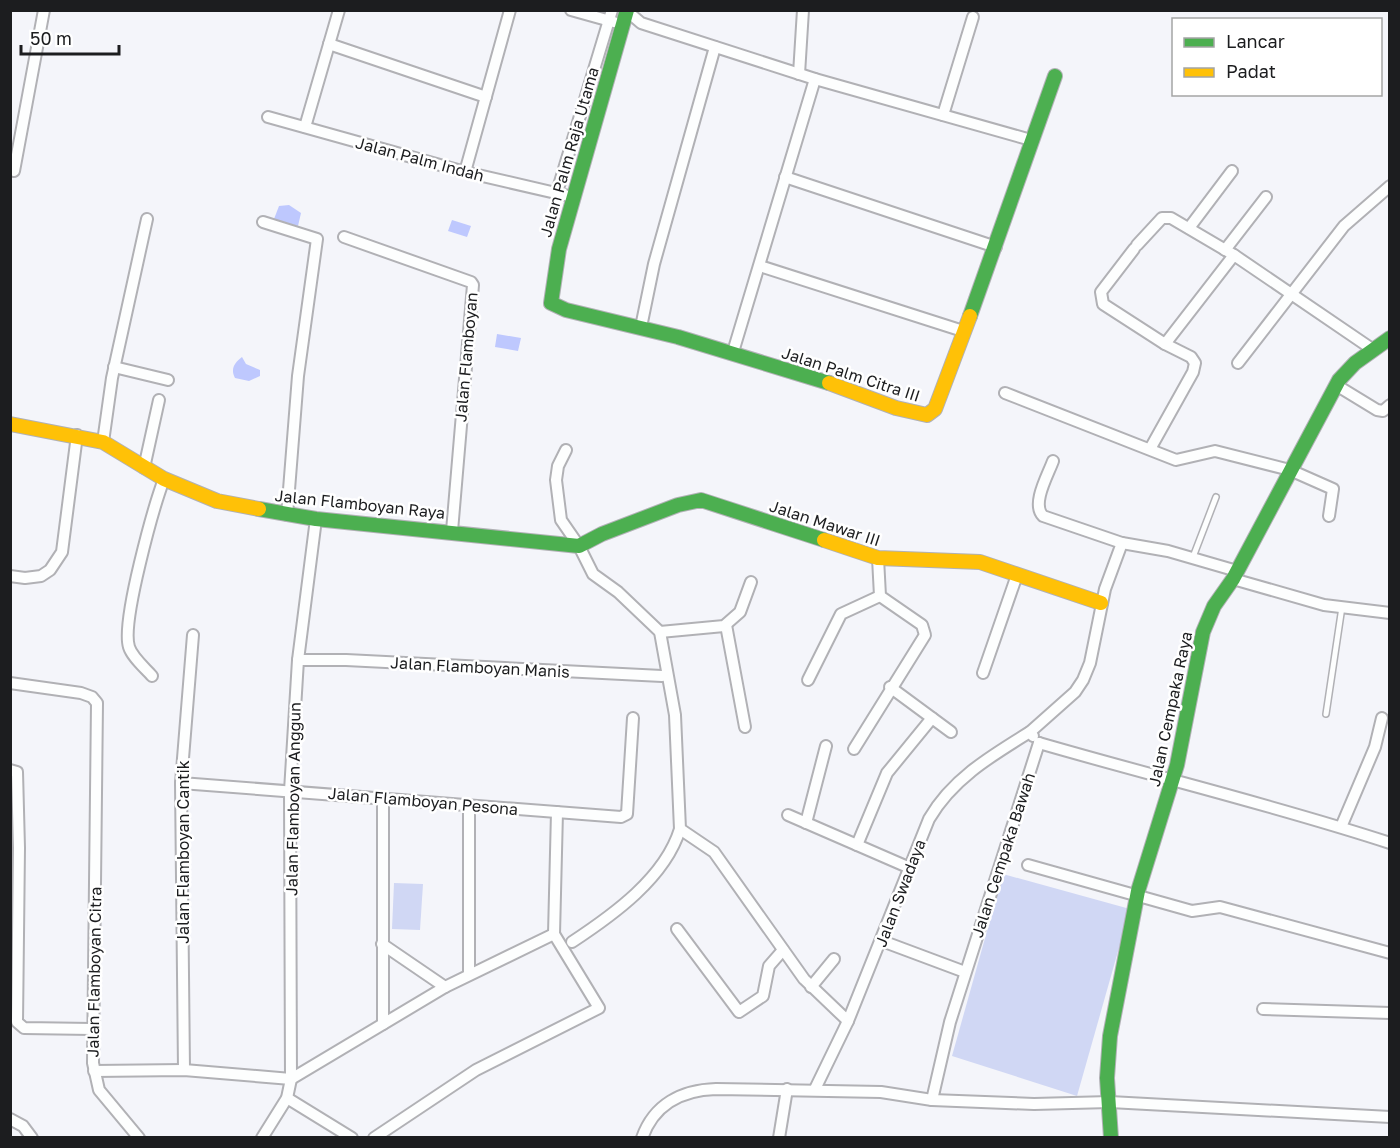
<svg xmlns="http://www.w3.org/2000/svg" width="1400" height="1148" font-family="'Golos Text',sans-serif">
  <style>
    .green { fill: #d0d7f4 }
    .water { fill: #bec8fe }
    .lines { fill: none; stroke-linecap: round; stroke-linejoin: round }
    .lane-casing { stroke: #b1b1b5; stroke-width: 8 }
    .street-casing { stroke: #b1b1b5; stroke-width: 14 }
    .fast-casing { stroke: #b1b1b5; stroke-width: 16 }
    .slow-casing { stroke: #b1b1b5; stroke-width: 16 }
    .lane { stroke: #fdfefe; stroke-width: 5 }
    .street { stroke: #fdfefe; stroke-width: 10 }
    .fast { stroke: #4caf50; stroke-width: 14 }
    .slow { stroke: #ffc107; stroke-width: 14 }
    .labels { text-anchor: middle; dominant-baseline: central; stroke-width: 5; stroke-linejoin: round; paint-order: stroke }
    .street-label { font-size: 16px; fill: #1c1d1f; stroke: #fff }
  </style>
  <rect width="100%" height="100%" fill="#f4f5fa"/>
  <!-- green -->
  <g class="green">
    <path d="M1003 874 1130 909 1077 1096 952 1056Z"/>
    <path d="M394 883 423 884 420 930 392 929Z"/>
  </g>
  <!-- water -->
  <g class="water">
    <path d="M289 205 301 213 298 226 274 219 279 206Z"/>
    <path d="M452 220 471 226 467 237 448 231Z"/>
    <path d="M497 334 521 338 518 351 495 347Z"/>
    <path d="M242 357 246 364 260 370V376L249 381 235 378C230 369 235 362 242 357Z"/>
  </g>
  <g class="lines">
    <!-- lane casing -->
    <g class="lane-casing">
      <g id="lane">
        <path d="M1193 557 1216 497"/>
        <path d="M1326 714 1342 607"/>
      </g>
    </g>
    <!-- street casing -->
    <g class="street-casing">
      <g id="street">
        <path d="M571 10 614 22"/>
        <path d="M627 11 641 23 815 79 1031 140"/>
        <path d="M329 44 486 97"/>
        <path d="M799 74 803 10"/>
        <path d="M943 115 973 17"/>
        <path d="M268 117 465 172 573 197"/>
        <path d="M305 127 339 10"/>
        <path d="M14 171 44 10"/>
        <path d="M465 172 510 10"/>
        <path d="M785 177 996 247"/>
        <path d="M557 192 612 10"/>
        <path d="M263 222 317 239 298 376 287 515"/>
        <path d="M1189 228 1232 171"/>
        <path d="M344 237 471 282 473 285 452 531"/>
        <path d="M1137 245 1162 218H1171L1234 255"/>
        <path d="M1134 249 1101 292 1103 304 1165 344"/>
        <path d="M1225 250 1266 197"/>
        <path d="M760 266 963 331"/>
        <path d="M641 327 654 264 715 47"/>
        <path d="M733 352 815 79"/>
        <path d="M1238 363 1344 226 1390 186"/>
        <path d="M114 367 168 380"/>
        <path d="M1336 385 1377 410 1383 411 1390 405"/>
        <path d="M1005 393 1176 460 1215 451 1290 470 1333 489 1329 516"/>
        <path d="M103 442 112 378 147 219"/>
        <path d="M1150 449 1193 372 1195 363 1191 357 1165 344 1234 255 1372 349"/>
        <path d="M566 450 558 466 556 480 561 520 579 546 593 574 618 592 660 632 675 715 680 829 714 852 804 979 848 1021"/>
        <path d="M1053 461C1048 475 1031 504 1043 516L1122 543 1168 551 1237 571"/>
        <path d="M144 468 159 400"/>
        <path d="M10 576 25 578 41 576 50 570 62 552 77 435"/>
        <path d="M1233 579 1324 605 1390 613"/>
        <path d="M726 625 745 727"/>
        <path d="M660 632 724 626 740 612 751 582"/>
        <path d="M298 660H346L662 676"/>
        <path d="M983 673 1017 575"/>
        <path d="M152 676C145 668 132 657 129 647 121 622 154 506 164 479"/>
        <path d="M808 680 841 614 880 596"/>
        <path d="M10 683 81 693 92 697 97 703 93 1063 99 1090 139 1138"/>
        <path d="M890 687 951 732"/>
        <path d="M1033 736 1030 732 1075 692 1083 680 1090 663 1105 589 1122 543"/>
        <path d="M1039 743C1156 777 1274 805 1390 843"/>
        <path d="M854 749 925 635 922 625 880 596 878 558"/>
        <path d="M10 770 17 772 19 848 17 1022 24 1028 92 1029"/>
        <path d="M181 783 621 817 627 814 633 718"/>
        <path d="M788 815 910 868"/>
        <path d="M806 823 826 746"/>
        <path d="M1341 827 1375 747 1382 718"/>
        <path d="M857 845 887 773 932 718"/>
        <path d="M1028 865 1192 911 1220 907 1390 953"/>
        <path d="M677 929 739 1012 763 996 769 966 783 950"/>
        <path d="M554 934 557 812"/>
        <path d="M882 941 965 972"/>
        <path d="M572 942C613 915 665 878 680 829"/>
        <path d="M382 944 445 987"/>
        <path d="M469 974V805"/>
        <path d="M811 987 834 959"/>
        <path d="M1263 1009 1390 1013"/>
        <path d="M383 1024V798"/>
        <path d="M184 1070 181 783 193 635"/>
        <path d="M94 1071 184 1070 291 1079"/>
        <path d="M291 1079 445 987 554 934"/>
        <path d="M815 1089 848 1021 929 819C952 779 991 756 1030 732"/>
        <path d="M287 1098 352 1138"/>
        <path d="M932 1100 950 1022 1039 743"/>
        <path d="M10 1119 23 1126 32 1138"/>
        <path d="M262 1138 287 1098 291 1079 290 791 298 660 316 519"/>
        <path d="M374 1138 476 1070 599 1008 554 934"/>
        <path d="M642 1138C654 1104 682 1090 716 1089L881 1092 932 1100 1034 1104 1110 1102 1390 1117"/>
        <path d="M779 1138 787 1089"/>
      </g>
    </g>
    <!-- fast casing -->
    <g class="fast-casing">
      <g id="fast">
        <path d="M627 10 559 249 551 303 566 310 678 337 829 383"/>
        <path d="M970 316 1055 76"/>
        <path d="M259 509 316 519 579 546 602 534 678 505 701 500 824 540"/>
        <path d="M1111 1138 1107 1078 1110 1036 1138 891 1177 765 1203 632 1214 606 1233 579 1339 380 1355 363 1390 338"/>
      </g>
    </g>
    <!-- slow casing -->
    <g class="slow-casing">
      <g id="slow">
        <path d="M829 383 896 408 927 415 935 409 970 316"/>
        <path d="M10 424 103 442 164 479 217 501 259 509"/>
        <path d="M824 540 878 558 980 562 1101 603"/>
      </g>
    </g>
    <!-- lane -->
    <use href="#lane" class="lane"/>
    <!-- street -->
    <use href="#street" class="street"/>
    <!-- fast -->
    <use href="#fast" class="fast"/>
    <!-- slow -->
    <use href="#slow" class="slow"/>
  </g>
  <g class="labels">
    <!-- street labels -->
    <g class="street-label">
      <text transform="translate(569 152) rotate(-74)">Jalan Palm Raja Utama</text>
      <text transform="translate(420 159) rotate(15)">Jalan Palm Indah</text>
      <text transform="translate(466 357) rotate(-85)">Jalan Flamboyan</text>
      <text transform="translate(851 374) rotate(18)">Jalan Palm Citra III</text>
      <text transform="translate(360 504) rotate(6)">Jalan Flamboyan Raya</text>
      <text transform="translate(825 523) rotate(18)">Jalan Mawar III</text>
      <text transform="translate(480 667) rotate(3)">Jalan Flamboyan Manis</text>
      <text transform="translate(1170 709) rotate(-78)">Jalan Cempaka Raya</text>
      <text transform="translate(293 799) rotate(-89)">Jalan Flamboyan Anggun</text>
      <text transform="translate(423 801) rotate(5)">Jalan Flamboyan Pesona</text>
      <text transform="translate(183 852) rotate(-90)">Jalan Flamboyan Cantik</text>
      <text transform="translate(1003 855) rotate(-72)">Jalan Cempaka Bawah</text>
      <text transform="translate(900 893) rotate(-69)">Jalan Swadaya</text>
      <text transform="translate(94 972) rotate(-89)">Jalan Flamboyan Citra</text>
    </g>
  </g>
  <!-- border -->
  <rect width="1400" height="1148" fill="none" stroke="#1c1d1f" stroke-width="24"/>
  <!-- legend -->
  <rect x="1172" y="18" width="210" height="78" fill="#ffffff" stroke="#a4a5a5" stroke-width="1.5"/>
  <rect x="1184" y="38" width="30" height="9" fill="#4caf50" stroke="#a4a5a5" stroke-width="1.5"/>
  <text x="1226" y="48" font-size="18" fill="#1c1d1f">Lancar</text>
  <rect x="1184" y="68" width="30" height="9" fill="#ffc107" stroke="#a4a5a5" stroke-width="1.5"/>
  <text x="1226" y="78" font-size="18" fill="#1c1d1f">Padat</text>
  <!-- scale -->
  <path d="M21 45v9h98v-9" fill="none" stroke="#1c1d1f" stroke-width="3"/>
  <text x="30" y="45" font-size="18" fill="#1c1d1f" stroke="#ffffff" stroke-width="4.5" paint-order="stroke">50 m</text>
</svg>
